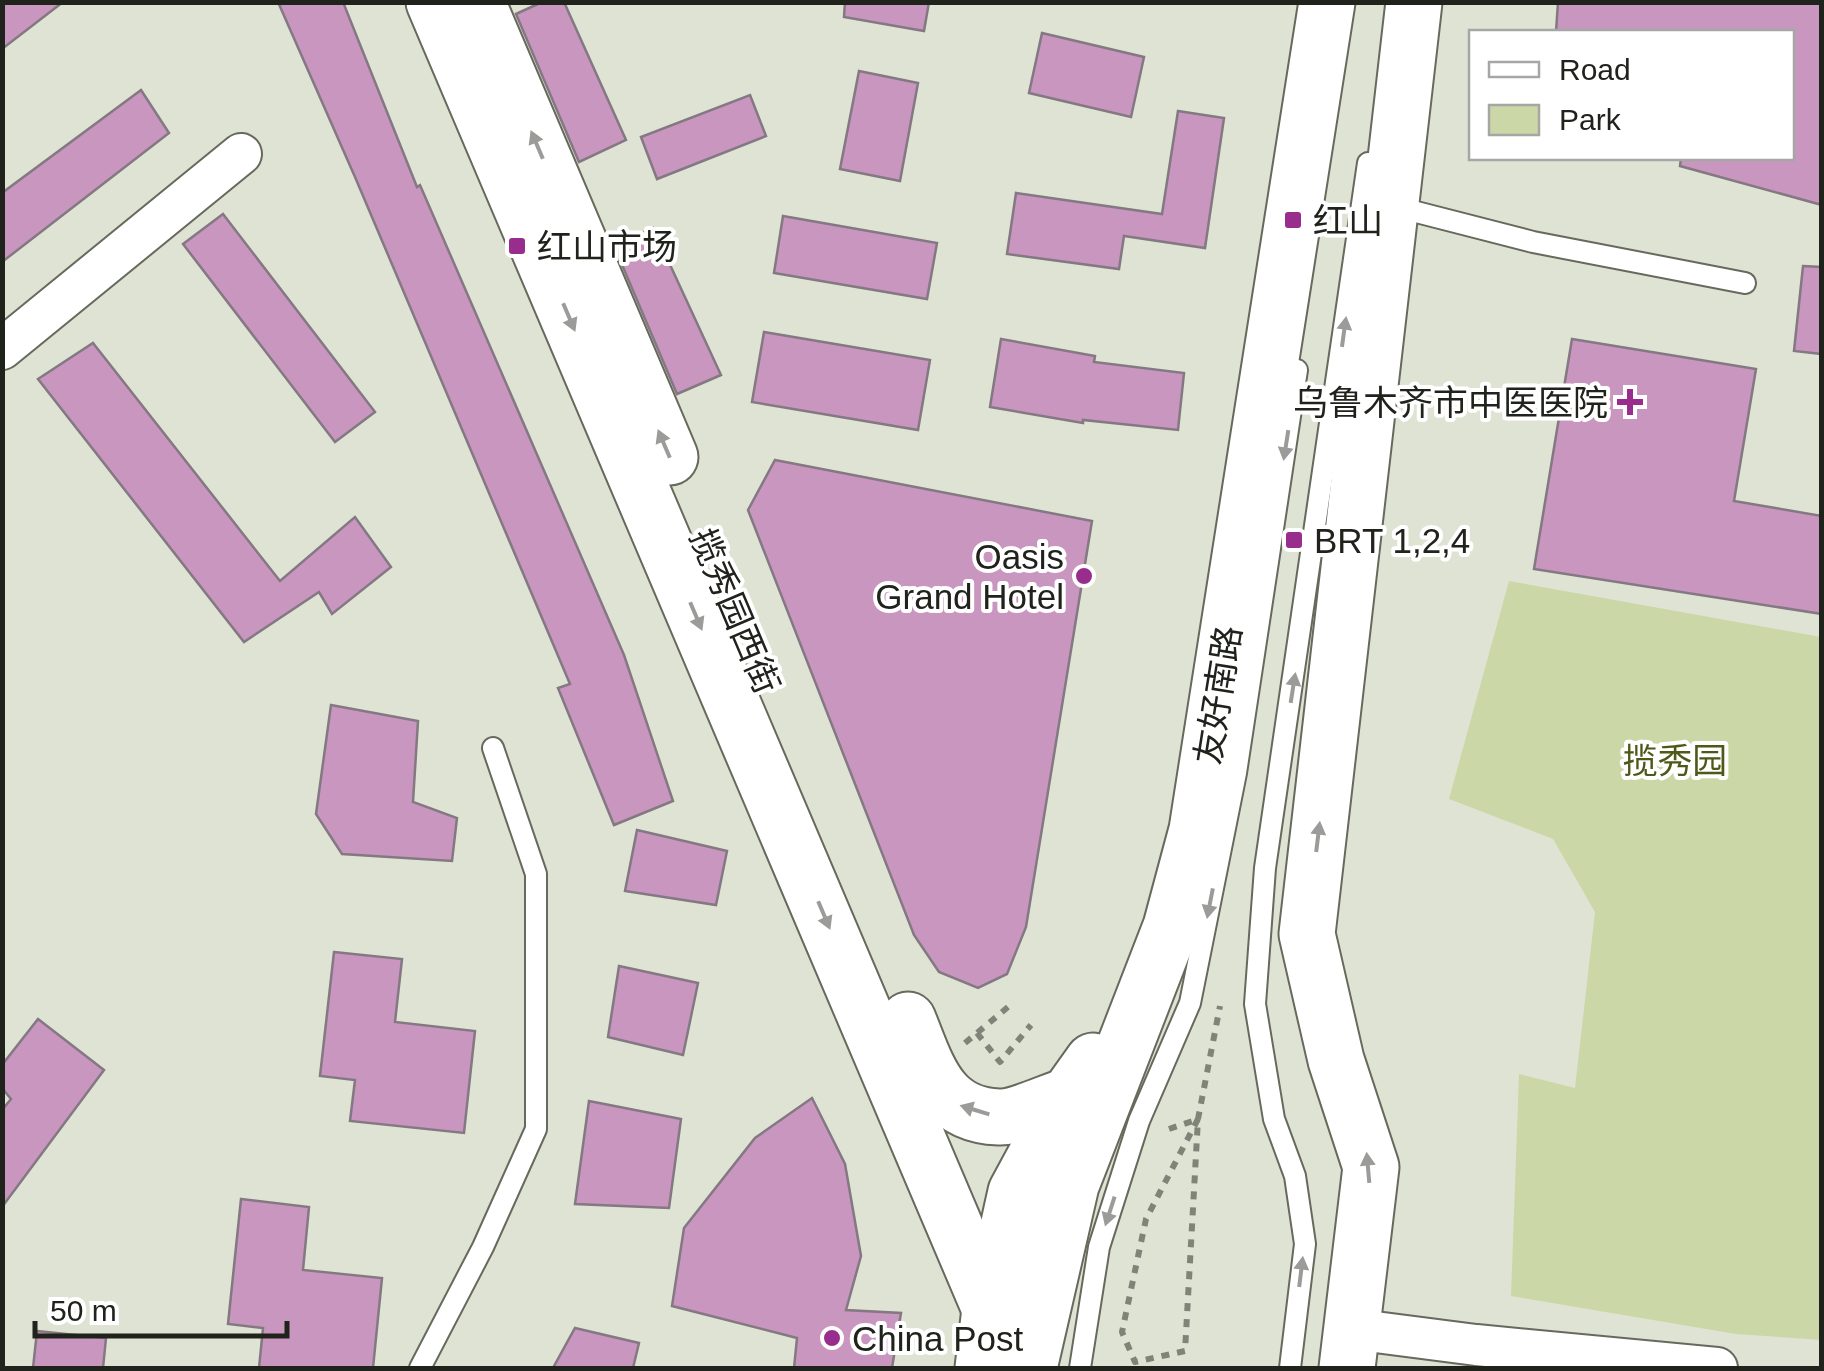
<svg xmlns="http://www.w3.org/2000/svg" width="1824" height="1371" font-family="Helvetica,'Noto Sans SC',sans-serif">
  <style>
    .green { fill: #cbd7a7 }
    .building { fill: #c896bf; stroke: #847882; stroke-width: 2.5 }
    .lines { fill: none; stroke-linecap: round; stroke-linejoin: round }
    .lane-casing { stroke: #66695c; stroke-width: 24 }
    .street-casing { stroke: #66695c; stroke-width: 44 }
    .secondary-casing { stroke: #66695c; stroke-width: 59 }
    .primary-casing { stroke: #66695c; stroke-width: 59 }
    .path { stroke: #808378; stroke-width: 6; stroke-dasharray: 8 8; stroke-linecap: butt }
    .lane { stroke: #fff; stroke-width: 20 }
    .street { stroke: #fff; stroke-width: 40 }
    .secondary { stroke: #fff; stroke-width: 55 }
    .primary { stroke: #fff; stroke-width: 55 }
    .oneway { fill: #9b9c99 }
    .poi-dot { fill: #992d8d; stroke: #fff; stroke-width: 4 }
    .labels { text-anchor: middle; dominant-baseline: central; stroke-width: 8; stroke-linejoin: round; paint-order: stroke }
    .poi-label { font-size: 35px; fill: #20221c; stroke: #fff; text-anchor: start }
    .street-label { font-size: 35px; fill: #20221c; stroke: #fff }
    .park-label { font-size: 35px; fill: #4e5919; stroke: #fff }
  </style>
  <rect width="100%" height="100%" fill="#dfe3d4"/>
  <!-- green -->
  <path class="green" d="M1509 581 1821 637V1340L1736 1334 1511 1296 1519 1074 1575 1088 1595 912 1553 839 1449 799Z"/>
  <!-- building -->
  <g class="building">
    <path d="M2 2H63L2 49Z"/>
    <path d="M278 2H343L417 187 420 185 624 655 673 801 614 825 558 688 570 684 355 177Z"/>
    <path d="M542 2H564L626 140 579 162 516 14Z"/>
    <path d="M845 2H929L924 31 844 17Z"/>
    <path d="M1558 2H1822V205L1680 166 1681 158H1792V32H1556Z"/>
    <path d="M1042 33 1144 57 1131 117 1029 93Z"/>
    <path d="M859 71 918 83 900 181 840 169Z"/>
    <path d="M141 90 169 133 2 262V193Z"/>
    <path d="M750 95 766 136 657 179 641 137Z"/>
    <path d="M1178 111 1224 118 1205 248 1124 236 1119 269 1007 254 1016 193 1162 214Z"/>
    <path d="M223 214 375 412 335 442 183 244Z"/>
    <path d="M783 216 937 243 927 299 774 273Z"/>
    <path d="M653 228 721 375 677 394 614 246Z"/>
    <path d="M1803 266 1822 267V354L1794 351Z"/>
    <path d="M764 332 930 360 918 430 752 402Z"/>
    <path d="M1001 339 1095 356 1094 362 1184 373 1178 430 1083 420V423L990 407Z"/>
    <path d="M1572 339 1756 369 1734 501 1822 516V614L1534 569Z"/>
    <path d="M93 343 280 581 355 517 391 567 332 614 319 592 244 642 38 379Z"/>
    <path d="M775 460 1092 521 1026 927 1007 974 978 988 939 972 914 935 748 510Z"/>
    <path d="M331 705 418 721 413 802 457 818 452 861 342 854 316 814Z"/>
    <path d="M637 830 727 851 716 905 625 891Z"/>
    <path d="M334 952 402 959 395 1022 475 1031 464 1133 350 1121 355 1080 320 1076Z"/>
    <path d="M619 966 698 983 683 1055 608 1037Z"/>
    <path d="M38 1019 104 1070 2 1207V1110L11 1099 2 1088V1065Z"/>
    <path d="M812 1098 845 1164 861 1256 846 1310 901 1313 892 1368H794L797 1338 672 1306 684 1228 755 1138Z"/>
    <path d="M589 1101 681 1119 669 1208 575 1204Z"/>
    <path d="M241 1199 309 1207 303 1270 382 1278 373 1368H259L263 1328 228 1324Z"/>
    <path d="M575 1328 639 1343 633 1368H553Z"/>
    <path d="M37 1331 106 1338 103 1368H33Z"/>
  </g>
  <g class="lines">
    <!-- lane casing -->
    <g class="lane-casing">
      <g id="lane">
        <path d="M1393 206 1533 242 1745 283"/>
        <path d="M420 1368 483 1247 536 1129V874L493 748"/>
        <path d="M1080 1368 1099 1247 1139 1121 1190 1003 1236 773 1297 370"/>
        <path d="M1290 1368 1305 1244 1295 1176 1274 1119 1255 1004 1265 868 1368 163"/>
      </g>
    </g>
    <!-- street casing -->
    <g class="street-casing">
      <g id="street">
        <path d="M2 349 241 154"/>
        <path d="M1352 1329 1476 1345 1717 1368"/>
      </g>
    </g>
    <!-- secondary casing -->
    <g class="secondary-casing">
      <g id="secondary">
        <path d="M434 2 990 1309"/>
        <path d="M477 2 670 457"/>
        <path d="M908 1020C927 1066 938 1115 999 1117 1016 1118 1050 1101 1068 1096"/>
      </g>
    </g>
    <!-- primary casing -->
    <g class="primary-casing">
      <g id="primary">
        <path d="M983 1368 990 1309 1016 1192 1068 1096 1093 1061"/>
        <path d="M1029 1368 1071 1185 1171 927 1197 830 1327 2"/>
        <path d="M1347 1368 1371 1167 1336 1060 1307 934 1414 2"/>
      </g>
    </g>
    <!-- path -->
    <g class="path">
      <path d="M977 1033 1000 1062 1031 1025"/>
      <path d="M965 1043 1014 1002"/>
      <path d="M1198 1119 1146 1219 1122 1332 1135 1362 1185 1351 1198 1119 1220 1006"/>
      <path d="M1169 1129 1196 1120"/>
    </g>
    <!-- lane -->
    <use href="#lane" class="lane"/>
    <!-- street -->
    <use href="#street" class="street"/>
    <!-- secondary -->
    <use href="#secondary" class="secondary"/>
    <!-- primary -->
    <use href="#primary" class="primary"/>
  </g>
  <!-- one-way arrows -->
  <defs><path id="oneway-solid" d="M-6-.8H1V-3.2L6.5 0L1 3.2V.8H-6Z" transform="scale(2.5)"/></defs>
  <g class="oneway">
    <use href="#oneway-solid" transform="translate(537 145) rotate(-113)"/>
    <use href="#oneway-solid" transform="translate(569 317) rotate(67)"/>
    <use href="#oneway-solid" transform="translate(1344 332) rotate(-82)"/>
    <use href="#oneway-solid" transform="translate(664 444) rotate(-113)"/>
    <use href="#oneway-solid" transform="translate(1286 445) rotate(99)"/>
    <use href="#oneway-solid" transform="translate(696 616) rotate(67)"/>
    <use href="#oneway-solid" transform="translate(1293 688) rotate(-81)"/>
    <use href="#oneway-solid" transform="translate(1318 837) rotate(-83)"/>
    <use href="#oneway-solid" transform="translate(1210 903) rotate(101)"/>
    <use href="#oneway-solid" transform="translate(824 915) rotate(67)"/>
    <use href="#oneway-solid" transform="translate(975 1110) rotate(-163)"/>
    <use href="#oneway-solid" transform="translate(1368 1168) rotate(-95)"/>
    <use href="#oneway-solid" transform="translate(1110 1211) rotate(108)"/>
    <use href="#oneway-solid" transform="translate(1301 1272) rotate(-83)"/>
  </g>
  <!-- markers -->
  <g class="poi-dot">
    <rect x="1283" y="210" width="20" height="20" rx="5"/>
    <rect x="507" y="236" width="20" height="20" rx="5"/>
    <path d="M1625 387h10v10h10v10h-10v10h-10v-10h-10v-10h10z"/>
    <rect x="1284" y="530" width="20" height="20" rx="5"/>
    <circle cx="1084" cy="576" r="10"/>
    <circle cx="832" cy="1338" r="10"/>
  </g>
  <g class="labels">
    <!-- poi labels -->
    <g class="poi-label">
      <text x="1313" y="220">红山</text>
      <text x="537" y="246">红山市场</text>
      <text x="1608" y="402" text-anchor="end">乌鲁木齐市中医医院</text>
      <text x="1314" y="540">BRT 1,2,4</text>
      <text x="1064" y="556" text-anchor="end">Oasis<tspan x="1064" dy="40">Grand Hotel</tspan></text>
      <text x="852" y="1338">China Post</text>
    </g>
    <!-- street labels -->
    <g class="street-label">
      <text transform="translate(735 611) rotate(67)">揽秀园西街</text>
      <text transform="translate(1218 695) rotate(-81)">友好南路</text>
    </g>
    <!-- park labels -->
    <g class="park-label">
      <text x="1675" y="760">揽秀园</text>
    </g>
  </g>
  <!-- border -->
  <rect width="1824" height="1371" fill="none" stroke="#20221c" stroke-width="10"/>
  <!-- legend -->
  <rect x="1469" y="30" width="325" height="130" fill="#ffffff" stroke="#a6a7a4" stroke-width="2.5"/>
  <rect x="1489" y="62" width="50" height="15" fill="#ffffff" stroke="#a6a7a4" stroke-width="2.5"/>
  <text x="1559" y="80" font-size="30" fill="#20221c">Road</text>
  <rect x="1489" y="105" width="50" height="30" fill="#cbd7a7" stroke="#a6a7a4" stroke-width="2.5"/>
  <text x="1559" y="130" font-size="30" fill="#20221c">Park</text>
  <!-- scale -->
  <path d="M35 1321v15h252v-15" fill="none" stroke="#20221c" stroke-width="5"/>
  <text x="50" y="1321" font-size="30" fill="#20221c" stroke="#ffffff" stroke-width="8" paint-order="stroke">50 m</text>
</svg>
